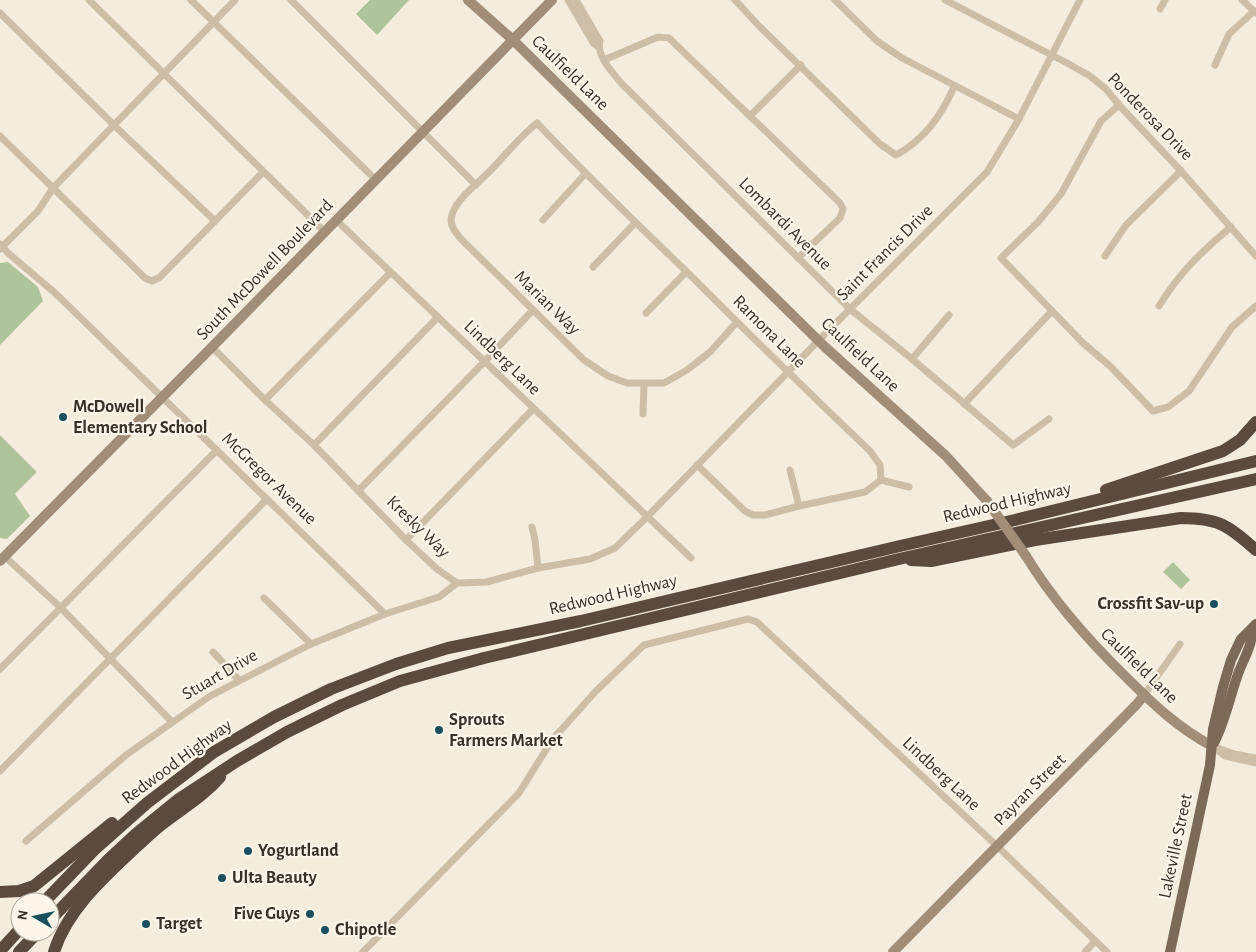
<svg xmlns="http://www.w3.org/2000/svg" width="1256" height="952" font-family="'Alegreya Sans',sans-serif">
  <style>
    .green { fill: #b0c49b }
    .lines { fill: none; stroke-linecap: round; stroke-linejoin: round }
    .street { stroke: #cdbea7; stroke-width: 7 }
    .secondary { stroke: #a18d78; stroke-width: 10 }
    .primary { stroke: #7c6a58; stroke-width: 10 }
    .highway { stroke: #5b4b3f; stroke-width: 12 }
    .secondary-bridge { stroke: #a18d78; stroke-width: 10 }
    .poi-dot { fill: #1a505e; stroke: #fbf6e9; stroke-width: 2 }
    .labels { text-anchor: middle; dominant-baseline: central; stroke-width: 4.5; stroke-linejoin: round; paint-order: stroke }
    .street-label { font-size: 18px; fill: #393028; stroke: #fbf6e9 }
    .poi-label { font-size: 18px; font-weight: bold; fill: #393028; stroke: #fbf6e9; text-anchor: start }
  </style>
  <rect width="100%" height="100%" fill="#f4ecdc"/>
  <!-- green -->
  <g class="green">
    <path d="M370 0H409L377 35 356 14Z"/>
    <path d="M8 262 38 287 43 301 0 345V263Z"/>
    <path d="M0 435 37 472 15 494 30 516 7 539 0 538Z"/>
    <path d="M1173 562 1190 580 1181 589 1163 572Z"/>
  </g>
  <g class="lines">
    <!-- street -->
    <g class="street">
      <path d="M89 0 325 232"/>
      <path d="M191 0 376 180"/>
      <path d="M291 0 476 185"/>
      <path d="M568 0 594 44 599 47"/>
      <path d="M576 0 600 41C596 56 613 73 622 84L850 309 912 359 1013 445 1049 419"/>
      <path d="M735 0 759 26 880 144 896 155C924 140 941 116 954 87"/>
      <path d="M835 0 877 41 902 58 1019 119"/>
      <path d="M945 0 1067 63 1090 76 1106 89 1119 105 1181 171 1256 256"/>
      <path d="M1242 0 1256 13"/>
      <path d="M1160 9 1165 0"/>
      <path d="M0 13 120 131 215 221"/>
      <path d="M604 60 658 37 669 38 840 203 843 209 840 218 798 258"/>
      <path d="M1215 65 1229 34 1254 11"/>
      <path d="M1119 105 1101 121 1061 194 1038 222 1001 258 1083 343 1111 367 1153 411 1168 407 1189 391 1232 327 1256 306"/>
      <path d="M751 115 801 65"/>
      <path d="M0 136 145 278 152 281 160 277 263 172"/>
      <path d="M336 220 691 558"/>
      <path d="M543 220 585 174"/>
      <path d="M0 244 8 253 54 292 385 614"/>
      <path d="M0 249 38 211 53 188 235 0"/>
      <path d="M1105 256 1126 225 1181 171"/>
      <path d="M593 267 635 223"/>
      <path d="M1159 306C1180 272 1201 252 1231 227"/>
      <path d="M646 313 686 272"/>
      <path d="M212 347 265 400 314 445 406 540 437 569 457 583 487 582 538 568 590 559 615 548 647 517 819 340 987 172 1019 119 1080 0"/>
      <path d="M912 359 949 315"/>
      <path d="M265 400 390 273"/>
      <path d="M964 404 1052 311"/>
      <path d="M643 414 644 384"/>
      <path d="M314 445 438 317"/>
      <path d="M697 465 745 511 753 515H765L799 506 865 492 881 480 880 465 870 451C808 392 748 333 688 273 637 224 586 175 537 123 518 138 505 156 488 173 477 184 452 202 451 220 451 228 457 234 462 240L584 360 608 376 627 383H664L687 370 710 352 737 322"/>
      <path d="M790 470 799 506"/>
      <path d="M881 480 909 487"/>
      <path d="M359 490 485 361 533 310"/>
      <path d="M532 527 535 540 538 568"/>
      <path d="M406 540 533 409"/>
      <path d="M4 556 60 607 172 722"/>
      <path d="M264 598 311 644"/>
      <path d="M213 652 239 680"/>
      <path d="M0 669 217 450"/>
      <path d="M1144 695 1180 644"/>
      <path d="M1212 746 1225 756 1256 763"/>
      <path d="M1215 747 1234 754 1256 758"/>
      <path d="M0 771 267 499"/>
      <path d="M26 841 126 755 210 696 311 644 385 614 439 597 457 583"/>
      <path d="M363 952 519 793 552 740 596 691 644 645 748 619 757 622 997 846 1107 952"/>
      <path d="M1085 952 1095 941"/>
    </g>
    <!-- secondary -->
    <g class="secondary">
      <path d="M468 0 513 40 825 347 946 456 987 501"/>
      <path d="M1026 556C1054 602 1088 640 1126 677 1153 704 1178 728 1212 746"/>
      <path d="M0 561 212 347 552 0"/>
      <path d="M893 952 1137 704 1144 695"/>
    </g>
    <!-- primary -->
    <g class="primary">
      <path d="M1214 743C1225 722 1229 700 1237 677 1242 661 1253 646 1252 629"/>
      <path d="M1170 952 1210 765 1213 729 1223 687 1231 660 1241 639 1256 624"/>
    </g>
    <!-- highway -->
    <g class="highway">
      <path d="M1106 490 1223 451 1240 440 1256 422"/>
      <path d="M911 560 931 561 1035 540 1181 518C1219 518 1229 526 1256 550"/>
      <path d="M0 892 19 891 34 886 112 823"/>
      <path d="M44 902 94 850 147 803 214 752 274 717 331 689 396 664 448 648 581 621 900 546 1015 520 1256 461"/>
      <path d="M50 920 108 860 136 834 179 799 237 761 287 732 342 705 400 681 484 658 899 559 1256 479"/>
      <path d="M0 951 20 929"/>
      <path d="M19 952 38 932"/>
      <path d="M54 952C67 910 104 877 135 848 144 840 152 832 161 825 181 809 203 797 220 777"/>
    </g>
    <!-- secondary-bridge -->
    <path class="secondary-bridge" d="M987 501 1026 556"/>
  </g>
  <!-- markers -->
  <g class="poi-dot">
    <circle cx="63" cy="417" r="5"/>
    <circle cx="1214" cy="604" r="5"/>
    <circle cx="439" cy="730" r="5"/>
    <circle cx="248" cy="851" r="5"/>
    <circle cx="222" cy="878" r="5"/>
    <circle cx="310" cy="914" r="5"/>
    <circle cx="146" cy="924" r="5"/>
    <circle cx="325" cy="930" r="5"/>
  </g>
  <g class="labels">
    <!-- street labels -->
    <g class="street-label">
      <text transform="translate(570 73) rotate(44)">Caulfield Lane</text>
      <text transform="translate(1150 117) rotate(46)">Ponderosa Drive</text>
      <text transform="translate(785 224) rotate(45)">Lombardi Avenue</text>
      <text transform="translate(885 253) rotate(-45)">Saint Francis Drive</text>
      <text transform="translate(265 270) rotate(-46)">South McDowell Boulevard</text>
      <text transform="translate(547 303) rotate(44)">Marian Way</text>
      <text transform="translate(769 332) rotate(45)">Ramona Lane</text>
      <text transform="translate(860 355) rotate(43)">Caulfield Lane</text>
      <text transform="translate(502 358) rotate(44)">Lindberg Lane</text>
      <text transform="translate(269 479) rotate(44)">McGregor Avenue</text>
      <text transform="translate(1007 503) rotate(-13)">Redwood Highway</text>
      <text transform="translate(418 527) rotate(44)">Kresky Way</text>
      <text transform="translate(613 595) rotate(-13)">Redwood Highway</text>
      <text transform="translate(1139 666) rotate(44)">Caulfield Lane</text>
      <text transform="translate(220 675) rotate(-30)">Stuart Drive</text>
      <text transform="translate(177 762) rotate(-36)">Redwood Highway</text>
      <text transform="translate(941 774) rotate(43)">Lindberg Lane</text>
      <text transform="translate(1030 790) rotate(-45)">Payran Street</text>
      <text transform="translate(1176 846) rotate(-78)">Lakeville Street</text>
    </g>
    <!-- poi labels -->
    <g class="poi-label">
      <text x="73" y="407">McDowell<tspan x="73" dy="21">Elementary School</tspan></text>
      <text x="1204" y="604" text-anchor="end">Crossfit Sav-up</text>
      <text x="449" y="720">Sprouts<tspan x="449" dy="21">Farmers Market</tspan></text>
      <text x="258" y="851">Yogurtland</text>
      <text x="232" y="878">Ulta Beauty</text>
      <text x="300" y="914" text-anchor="end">Five Guys</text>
      <text x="156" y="924">Target</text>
      <text x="335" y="930">Chipotle</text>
    </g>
  </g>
  <!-- north arrow -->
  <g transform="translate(35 917) rotate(279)"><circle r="24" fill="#fbf6e9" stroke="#ada79c"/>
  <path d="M0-4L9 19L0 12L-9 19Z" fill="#1a505e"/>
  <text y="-8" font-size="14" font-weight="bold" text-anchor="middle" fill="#393028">N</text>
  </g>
</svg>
